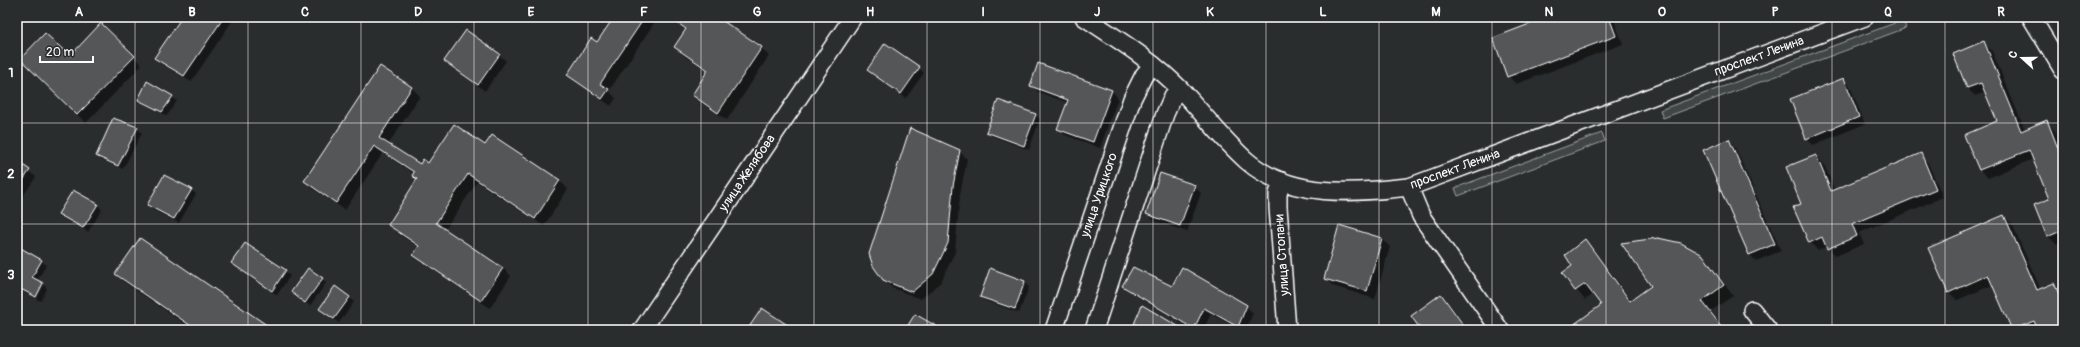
<svg xmlns="http://www.w3.org/2000/svg" width="2080" height="347" font-family="Pangolin,sans-serif">
  <style>
    .green { fill: #414445; stroke: #a0a2a2 }
    .shadow { fill: #0007 }
    .building { fill: #555758; stroke: #fff }
    .lines { fill: none; stroke-linecap: round; stroke-linejoin: round }
    .street-casing { stroke: #fff; stroke-width: 20 }
    .street { stroke: #2a2d2e; stroke-width: 17 }
    .grid { fill: none; stroke: #fff; stroke-width: 1; stroke-opacity: 0.55 }
    .labels { text-anchor: middle; dominant-baseline: central; stroke-width: 3; stroke-linejoin: round; paint-order: stroke }
    .street-label { font-size: 13px; fill: #fff; stroke: #2a2d2e }
    .neatline { fill: none; stroke: #fff; stroke-width: 1.5 }
    .grid-label { font-size: 13px; text-anchor: middle; font-weight: bold; fill: #fff }
  </style>
  <rect width="100%" height="100%" fill="#2a2d2e"/>
  <filter id="ink" filterUnits="userSpaceOnUse"><feTurbulence type="fractalNoise" baseFrequency=".025" numOctaves="2"/><feDisplacementMap in="SourceGraphic" scale="8" xChannelSelector="R" yChannelSelector="G"/><feConvolveMatrix kernelMatrix="1 2 1 2 8 2 1 2 1" color-interpolation-filters="sRGB"/></filter>
  <g filter="url(#ink)">
    <!-- green -->
    <g class="green">
      <path d="M1903 20 1906 28 1663 118 1660 110Z"/>
      <path d="M1602 133 1605 141 1458 196 1455 188Z"/>
    </g>
    <!-- shadow -->
    <g class="shadow">
      <path d="M183 17H235L191 82 162 64 155 58Z"/>
      <path d="M615 17H658L609 91 616 98 611 106 576 82 568 74 598 43Z"/>
      <path d="M666 17H715L761 48 769 56 727 120 701 103 693 95 708 71 683 55 675 47 686 30Z"/>
      <path d="M1550 17H1613L1623 44 1516 84 1508 76Z"/>
      <path d="M101 25 142 65 86 123 21 59 70 58Z"/>
      <path d="M1984 43 1992 51 2025 130 2046 121 2054 130 2063 151V241L2056 244 2048 236 2050 200 2033 159 1988 178 1980 170 1965 135 1998 122 1986 92 1975 96 1967 88 1954 55Z"/>
      <path d="M499 55 506 61 485 91 445 61Z"/>
      <path d="M1039 64 1112 91 1118 98 1100 148 1065 135 1058 129 1068 103 1038 92 1031 85Z"/>
      <path d="M380 67 412 88 420 96 388 145 420 166 486 147 492 137 560 181 568 189 544 226 477 182 445 230 503 268 511 276 490 308 423 263 414 255 419 248 397 233 389 225 418 180 413 176 414 174 383 153 345 210 313 189 305 181Z"/>
      <path d="M919 68 924 73 906 98 868 70Z"/>
      <path d="M1844 79 1850 86 1865 124 1813 145 1806 138Z"/>
      <path d="M172 97 177 101 167 116 144 104 139 100Z"/>
      <path d="M1035 115 1040 119 1029 150 992 136 988 131Z"/>
      <path d="M114 119 137 128 142 133 123 169 102 160 97 156Z"/>
      <path d="M1729 140 1735 147 1781 251 1756 261 1750 255 1704 151Z"/>
      <path d="M959 151 967 159 960 195 955 252 941 282 921 299 892 288 884 279Z"/>
      <path d="M1920 155 1928 163 1943 197 1859 233 1864 244 1836 256 1827 246 1818 251 1810 242 1803 205 1816 156 1824 164 1835 191Z"/>
      <path d="M17 162 36 177 17 205Z"/>
      <path d="M1194 186 1201 193 1187 232 1153 220 1147 214Z"/>
      <path d="M191 190 196 194 179 223 153 210 148 205Z"/>
      <path d="M73 192 98 205 102 210 88 232 59 214Z"/>
      <path d="M2004 216 2012 224 2041 290 2054 284 2062 292 2063 330H2013L1993 285 1957 300 1949 292Z"/>
      <path d="M1382 239 1390 247 1375 299 1333 286 1325 278Z"/>
      <path d="M1584 241 1594 250 1632 301 1702 256 1712 266 1733 296 1711 311 1726 330H1568L1602 305 1594 294 1585 300 1563 274 1574 266Z"/>
      <path d="M17 247 41 260 46 265 37 281 43 284 35 298 17 288Z"/>
      <path d="M233 263 285 271 290 276 277 295Z"/>
      <path d="M116 274 272 330H194L124 282Z"/>
      <path d="M322 278 326 283 310 306 292 292Z"/>
      <path d="M1024 282 1029 287 1019 313 986 301 981 297Z"/>
      <path d="M44 285 47 289 41 301 36 299Z"/>
      <path d="M1124 285 1172 287 1246 306 1253 313 1246 330H1240L1211 314 1203 330H1192L1130 292Z"/>
      <path d="M1441 295 1448 302 1468 330H1422Z"/>
      <path d="M349 297 354 302 339 323 320 309Z"/>
    </g>
    <!-- building -->
    <g class="building">
      <path d="M182 17H224L184 76 154 58Z"/>
      <path d="M614 17H645L600 84 609 89 602 99 567 75 591 38 597 42Z"/>
      <path d="M669 17H717L762 47 718 113 692 95 708 70 674 47 686 29Z"/>
      <path d="M1548 17H1609L1616 36 1507 77 1493 38Z"/>
      <path d="M101 23 135 56 77 115 20 59 45 33 70 56Z"/>
      <path d="M466 30 500 54 478 85 444 61Z"/>
      <path d="M1984 41 2021 131 2047 120 2063 161V230L2047 237 2034 205 2049 199 2029 150 1979 170 1964 135 1997 121 1981 83 1967 88 1953 54Z"/>
      <path d="M885 43 920 67 901 94 867 70Z"/>
      <path d="M1038 63 1112 90 1093 142 1057 129 1068 100 1030 86Z"/>
      <path d="M380 66 412 87 379 138 420 164 423 159 428 163 454 124 485 145 492 135 560 180 535 219 468 174 436 223 503 268 481 301 413 255 419 246 388 225 417 179 412 176 414 172 374 146 336 203 304 181Z"/>
      <path d="M1844 78 1859 117 1806 139 1790 99Z"/>
      <path d="M147 81 173 96 162 112 138 100Z"/>
      <path d="M998 100 1036 114 1024 146 986 132Z"/>
      <path d="M113 118 138 127 118 166 96 156Z"/>
      <path d="M910 128 960 150 953 186 948 243 933 274 912 292 883 280 873 266 869 254Z"/>
      <path d="M1729 139 1775 244 1749 255 1703 150Z"/>
      <path d="M1921 153 1936 189 1852 224 1857 236 1827 249 1822 237 1809 243 1793 207 1801 204 1786 167 1816 155 1831 191Z"/>
      <path d="M17 161 30 170 17 189Z"/>
      <path d="M1160 173 1195 185 1180 226 1146 214Z"/>
      <path d="M164 175 192 189 174 219 147 205Z"/>
      <path d="M73 190 98 204 83 228 58 214Z"/>
      <path d="M2004 215 2037 290 2054 283 2063 303V330H2038L2034 321 2012 330 1988 275 1948 293 1928 248Z"/>
      <path d="M1339 225 1382 238 1367 291 1324 279Z"/>
      <path d="M140 238 274 330H197L115 274Z"/>
      <path d="M1658 238 1681 243 1703 255 1724 285 1702 301 1724 330H1566L1601 305 1585 284 1575 291 1562 273 1572 266 1565 255 1585 239 1630 301 1651 286 1621 243Z"/>
      <path d="M245 243 286 270 272 291 231 263Z"/>
      <path d="M17 246 42 260 32 277 43 283 36 297 17 287Z"/>
      <path d="M1133 267 1172 286 1182 267 1247 305 1238 327 1204 308 1194 329 1122 286Z"/>
      <path d="M308 268 323 278 305 303 291 292Z"/>
      <path d="M990 268 1025 281 1015 309 980 297Z"/>
      <path d="M335 286 350 297 334 319 319 309Z"/>
      <path d="M1441 294 1467 330H1421L1411 316Z"/>
      <path d="M1142 305 1181 328 1180 330H1144L1134 324Z"/>
      <path d="M762 308 795 330H747Z"/>
      <path d="M915 314 943 330H905Z"/>
    </g>
    <g class="lines">
      <!-- street casing -->
      <g class="street-casing">
        <g id="street">
          <path d="M1084 17C1117 39 1153 61 1181 90 1203 113 1222 139 1247 161 1291 199 1355 193 1409 187L1865 17"/>
          <path d="M2031 17 2063 70"/>
          <path d="M1282 181 1278 194V207L1287 330"/>
          <path d="M1409 187 1421 216 1500 330"/>
          <path d="M1752 310 1768 330"/>
          <path d="M642 330 853 17"/>
          <path d="M1054 330 1132 99 1144 75 1153 65"/>
          <path d="M1094 330 1165 114 1173 96 1180 89"/>
        </g>
      </g>
      <!-- street -->
      <use href="#street" class="street"/>
    </g>
  </g>
  <!-- grid -->
  <path class="grid" d="M135 17V330M248 17V330M361 17V330M474 17V330M588 17V330M701 17V330M814 17V330M927 17V330M1040 17V330M1153 17V330M1266 17V330M1379 17V330M1492 17V330M1606 17V330M1719 17V330M1832 17V330M1945 17V330M17 123H2063M17 224H2063"/>
  <g class="labels">
    <!-- street labels -->
    <g class="street-label">
      <text transform="translate(1759 56) rotate(-20)">проспект Ленина</text>
      <text transform="translate(1455 169) rotate(-20)">проспект Ленина</text>
      <text transform="translate(747 173) rotate(-56)">улица Желябова</text>
      <text transform="translate(1099 195) rotate(-71)">улица Урицкого</text>
      <text transform="translate(1282 255) rotate(-94)">улица Стопани</text>
    </g>
  </g>
  <!-- margin -->
  <rect width="2080" height="347" fill="none" stroke="#2a2d2e" stroke-width="44"/>
  <!-- north arrow -->
  <g transform="translate(2022 58) rotate(291)" stroke="#2a2d2e" stroke-width="3" paint-order="stroke">
  <path d="M0-3L7 15L0 10L-7 15Z" fill="#ffffff"/>
  <text y="-6" font-size="11" font-weight="bold" text-anchor="middle" fill="#ffffff">С</text>
  </g>
  <!-- scale -->
  <path d="M40 56v6h53v-6" fill="none" stroke="#ffffff" stroke-width="2"/>
  <text x="46" y="56" font-size="12" fill="#ffffff" stroke="#2a2d2e" stroke-width="3" paint-order="stroke">20 m</text>
  <rect x="22" y="22" width="2036" height="303" class="neatline"/>
  <g class="grid-label">
    <text x="79" y="16">A</text>
    <text x="192" y="16">B</text>
    <text x="305" y="16">C</text>
    <text x="418" y="16">D</text>
    <text x="531" y="16">E</text>
    <text x="644" y="16">F</text>
    <text x="757" y="16">G</text>
    <text x="870" y="16">H</text>
    <text x="983" y="16">I</text>
    <text x="1097" y="16">J</text>
    <text x="1210" y="16">K</text>
    <text x="1323" y="16">L</text>
    <text x="1436" y="16">M</text>
    <text x="1549" y="16">N</text>
    <text x="1662" y="16">O</text>
    <text x="1775" y="16">P</text>
    <text x="1888" y="16">Q</text>
    <text x="2001" y="16">R</text>
    <text x="11" y="77">1</text>
    <text x="11" y="178">2</text>
    <text x="11" y="279">3</text>
  </g>
</svg>
